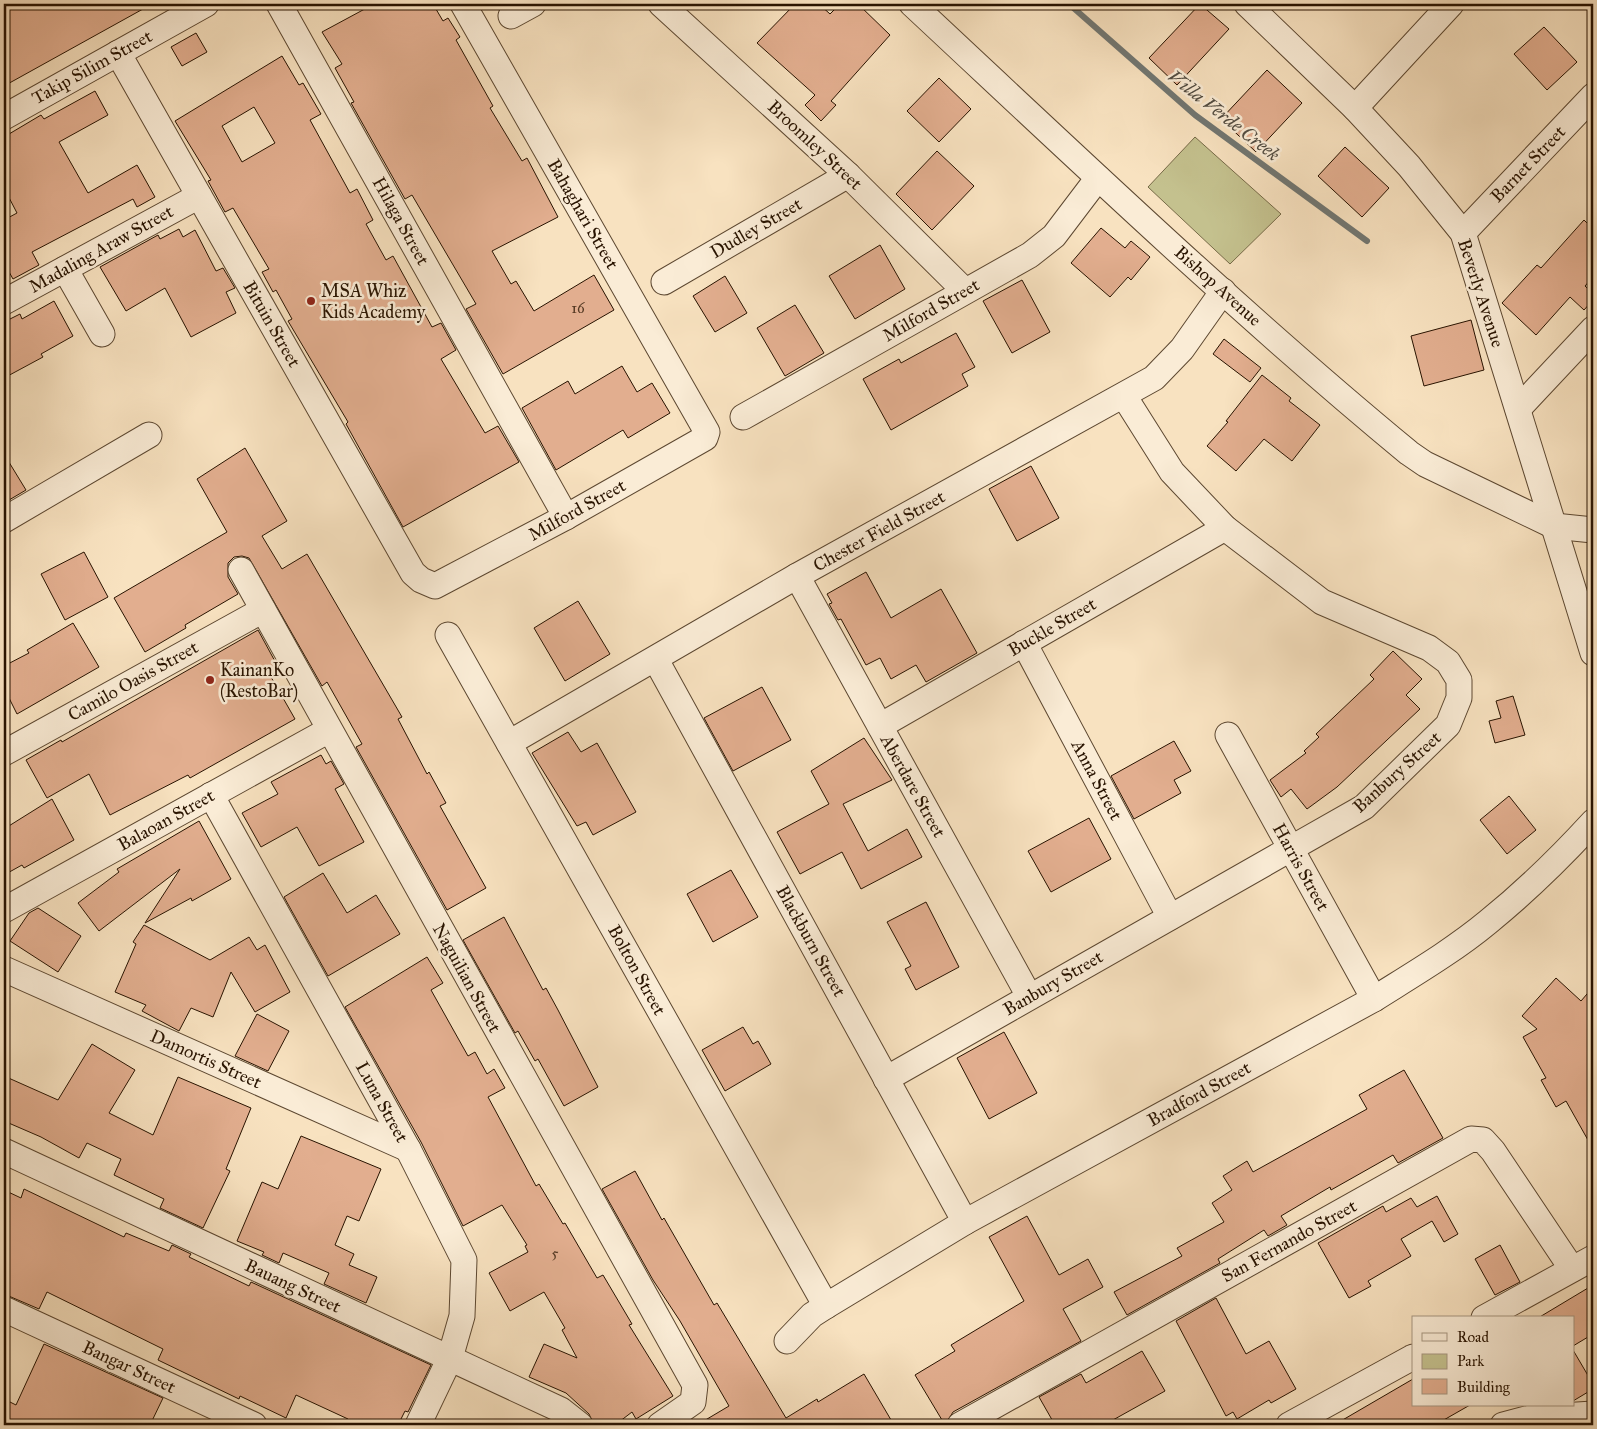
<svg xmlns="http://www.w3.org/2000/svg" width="1597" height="1429" font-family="'IM FELL Great Primer',serif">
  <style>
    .green { fill: #c4c18e; stroke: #766a47 }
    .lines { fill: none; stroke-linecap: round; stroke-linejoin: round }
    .stream { stroke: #727772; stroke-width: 6 }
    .building { fill: #e2ae8f; stroke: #281300; fill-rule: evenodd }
    .minor-casing { stroke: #5c4730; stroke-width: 27 }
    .minor { stroke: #faecd6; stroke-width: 25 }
    .poi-dot { fill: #8f2418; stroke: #faecd6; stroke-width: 2 }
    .labels { text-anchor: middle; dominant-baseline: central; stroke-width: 5; stroke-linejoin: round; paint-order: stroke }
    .number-label { font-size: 15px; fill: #563a24 }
    .street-label { font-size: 18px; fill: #281300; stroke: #faecd6 }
    .poi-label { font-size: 18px; fill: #281300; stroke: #faecd6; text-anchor: start }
    .water-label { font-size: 19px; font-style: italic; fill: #534d42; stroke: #faecd6 }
  </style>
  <rect width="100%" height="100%" fill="#f8e2c0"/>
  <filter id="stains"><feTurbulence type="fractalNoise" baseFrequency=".004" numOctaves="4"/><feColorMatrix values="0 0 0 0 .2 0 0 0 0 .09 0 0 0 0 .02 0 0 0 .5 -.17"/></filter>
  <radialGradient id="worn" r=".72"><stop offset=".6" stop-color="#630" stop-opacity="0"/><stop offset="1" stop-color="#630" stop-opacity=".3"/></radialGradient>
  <!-- green -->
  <path class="green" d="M1195 137 1281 214 1230 264 1148 187Z"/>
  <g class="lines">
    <!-- stream -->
    <path class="stream" d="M1069 4 1195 115 1367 241"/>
  </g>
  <!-- building -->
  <g class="building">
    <path d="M4 4H152L4 86Z"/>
    <path d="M374 4H433L443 21 448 18 460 37 456 40 493 106 490 108 522 161 527 158 558 217 492 251 511 284 516 281 534 311 594 275 614 310 503 374 466 309 476 304 412 195 405 199 351 103 354 102 335 68 342 64 322 32Z"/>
    <path d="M795 4H819L830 14 840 4H858L890 35 831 101 836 105 821 121 805 105 815 95 757 43Z"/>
    <path d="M1200 4 1229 29 1177 85 1149 58Z"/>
    <path d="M1544 27 1577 62 1547 90 1514 54Z"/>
    <path d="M196 33 207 52 182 66 171 47Z"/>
    <path d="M282 56 299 85 303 83 321 114 310 120 350 193 357 189 373 220 366 224 386 260 393 256 432 327 441 323 456 350 441 359 485 433 498 426 519 462 403 527 346 424 348 422 288 321 292 319 276 290 273 292 262 272 269 269 233 208 225 212 208 181 211 180 175 121ZM254 107 275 143 242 162 222 126Z"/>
    <path d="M1267 70 1302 103 1256 152 1221 119Z"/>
    <path d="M939 78 971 109 939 142 907 111Z"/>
    <path d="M95 91 108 115 59 142 88 193 137 165 155 197 137 207 133 199 32 252 39 265 13 279 4 263V220L17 213 4 188V137L41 115 44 119Z"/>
    <path d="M1345 147 1389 188 1362 217 1318 176Z"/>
    <path d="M937 151 974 186 932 230 896 194Z"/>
    <path d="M1584 220 1593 229V277L1585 286 1593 294V300L1584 310 1570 297 1536 335 1502 303 1537 265 1541 268Z"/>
    <path d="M1101 228 1125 248 1131 241 1150 257 1131 280 1128 277 1110 297 1071 263Z"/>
    <path d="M179 229 183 237 195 230 216 271 223 268 235 288 226 292 236 313 191 337 165 288 126 311 100 267 158 235 160 239Z"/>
    <path d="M880 245 905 289 855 319 829 276Z"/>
    <path d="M725 276 747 313 715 332 693 296Z"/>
    <path d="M1022 280 1050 332 1012 353 983 301Z"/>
    <path d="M54 301 73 336 41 354 43 357 4 378V322L20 314 22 319Z"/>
    <path d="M795 305 824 353 785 376 757 328Z"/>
    <path d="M1471 320 1484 370 1424 386 1411 336Z"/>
    <path d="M956 333 975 367 962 374 968 386 891 430 863 379 899 359 901 363Z"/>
    <path d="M1224 339 1261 368 1250 382 1213 354Z"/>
    <path d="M622 366 637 392 652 383 670 413 628 438 623 430 556 470 522 408 568 381 575 394Z"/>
    <path d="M1262 375 1291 398 1289 401 1320 425 1292 461 1264 439 1236 471 1207 446 1228 422 1226 421Z"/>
    <path d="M245 448 287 521 262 536 282 569 307 554 402 717 398 719 427 774 429 772 446 803 440 806 486 888 447 910 356 747 362 744 327 682 322 686 249 558 242 556 234 557 228 563V577L238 594 185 625 186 628 145 652 114 598 227 532 197 479Z"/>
    <path d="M4 454 26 490 4 503Z"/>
    <path d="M1031 466 1059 518 1017 541 989 489Z"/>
    <path d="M84 552 108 597 65 620 41 574Z"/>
    <path d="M866 572 891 618 941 589 977 653 926 682 916 665 891 679 880 658 866 665 841 619 838 620 829 604 832 603 827 594Z"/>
    <path d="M578 601 610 654 565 681 534 628Z"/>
    <path d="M73 623 99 667 17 714 4 688V666L29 653 27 650Z"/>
    <path d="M258 630 277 665 267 670 295 719 190 778 188 775 110 815 89 774 47 798 26 760 61 740 62 742Z"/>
    <path d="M1393 651 1422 679 1406 695 1420 709 1337 787 1307 809 1291 789 1281 797 1270 780 1306 753 1304 751 1319 737 1316 734 1374 679 1370 675Z"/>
    <path d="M762 687 791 740 733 771 704 718Z"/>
    <path d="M1513 696 1525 735 1495 743 1489 721 1501 718 1496 701Z"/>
    <path d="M568 732 581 752 597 743 636 812 593 835 586 822 577 826 532 753Z"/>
    <path d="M864 738 892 780 843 804 868 851 907 829 922 857 861 889 842 852 800 874 777 832 829 804 811 771Z"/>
    <path d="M1174 741 1191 771 1174 780 1181 793 1134 819 1111 776Z"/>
    <path d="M321 755 326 764 331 761 344 784 335 789 364 842 319 866 297 827 261 847 242 813 278 794 271 782Z"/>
    <path d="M1509 796 1536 830 1507 854 1480 820Z"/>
    <path d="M52 799 74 840 24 868 22 865 4 875V829Z"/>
    <path d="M1089 818 1111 859 1051 892 1028 851Z"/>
    <path d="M199 821 231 879 192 901 191 898 145 923 180 869 99 931 78 903 119 872 117 869Z"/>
    <path d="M731 870 758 917 713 942 687 894Z"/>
    <path d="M323 873 347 913 376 895 400 934 328 976 284 897Z"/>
    <path d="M926 902 959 967 916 990 905 969 911 966 887 922Z"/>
    <path d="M38 908 81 936 58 972 10 941 29 913Z"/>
    <path d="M504 917 543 990 546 988 558 1010 598 1087 564 1106 538 1059 535 1061 518 1031 515 1033 463 940Z"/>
    <path d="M144 925 210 960 249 937 257 950 265 945 290 992 255 1012 231 972 213 1017 191 1008 179 1031 142 1011 146 1005 115 992 136 944 133 942Z"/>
    <path d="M427 957 443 983 431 990 468 1056 475 1052 487 1074 494 1069 505 1088 488 1097 536 1186 539 1184 563 1224 565 1223 597 1278 603 1275 632 1324 629 1325 673 1396 636 1419 632 1412 615 1425H594L589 1414 566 1393 529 1377 544 1344 577 1358 562 1330 565 1328 544 1292 510 1311 489 1273 528 1252 525 1246 527 1245 502 1205 463 1226 421 1142 345 1007Z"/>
    <path d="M1556 978 1581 1001 1593 987V1149L1566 1101 1556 1107 1541 1080 1546 1078 1523 1037 1537 1029 1522 1016Z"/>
    <path d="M257 1014 289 1031 268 1071 235 1056Z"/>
    <path d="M743 1027 753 1044 758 1041 771 1064 725 1091 702 1050Z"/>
    <path d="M1004 1032 1037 1093 989 1119 957 1058Z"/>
    <path d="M92 1044 135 1070 109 1113 153 1135 178 1077 251 1108 226 1169 230 1171 203 1228 160 1208 164 1199 114 1175 121 1159 87 1143 79 1158 41 1137 4 1121V1076L58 1100Z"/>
    <path d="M1404 1070 1443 1138 1398 1163 1393 1155 1331 1190 1330 1187 1281 1216 1287 1225 1268 1236 1264 1230 1218 1259 1220 1263 1127 1315 1114 1292 1182 1256 1177 1248 1224 1222 1212 1203 1232 1190 1223 1176 1247 1161 1253 1172 1367 1109 1359 1095Z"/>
    <path d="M301 1136 381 1169 359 1221 347 1216 335 1245 354 1254 349 1265 377 1277 366 1303 324 1284 329 1273 283 1253 279 1263 262 1255 264 1252 237 1241 262 1182 278 1189Z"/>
    <path d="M635 1171 662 1220 664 1218 714 1305 717 1303 786 1418 817 1399 818 1402 864 1374 894 1425H697L729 1406 680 1321 653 1280 602 1189Z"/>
    <path d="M24 1189 124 1237 126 1233 169 1251 172 1245 191 1254 189 1257 249 1286 251 1282 431 1365 408 1412 405 1411 398 1425H346L348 1419 296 1395 286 1418 240 1396 239 1399 158 1360 163 1349 47 1292 39 1309 4 1294V1190L21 1198Z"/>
    <path d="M1437 1196 1458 1234 1444 1242 1432 1221 1401 1239 1411 1256 1368 1281 1371 1286 1349 1298 1318 1243 1383 1206 1386 1212 1411 1198 1417 1207Z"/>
    <path d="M1027 1216 1059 1275 1088 1259 1103 1287 1063 1309 1081 1341 953 1412 945 1425 915 1375 955 1351 951 1345 1024 1301 989 1237Z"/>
    <path d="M1500 1245 1520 1282 1495 1295 1475 1259Z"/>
    <path d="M1593 1285V1334L1573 1346V1318H1538Z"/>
    <path d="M1216 1298 1246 1354 1269 1341 1296 1389 1271 1403 1269 1400 1237 1419 1233 1412 1226 1416 1176 1321Z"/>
    <path d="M44 1344 163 1398 150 1425H4V1399L16 1405Z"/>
    <path d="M1573 1350 1593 1384V1389L1573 1401Z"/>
    <path d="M1142 1351 1165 1391 1104 1425H1055L1039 1397 1081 1374 1086 1383Z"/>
    <path d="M1413 1379V1405H1470L1435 1425H1334Z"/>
  </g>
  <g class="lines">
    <!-- minor casing -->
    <g class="minor-casing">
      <g id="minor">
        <path d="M279 4 566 517"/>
        <path d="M661 4 848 175 964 290"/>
        <path d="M912 4C1075 156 1237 311 1409 453L1425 464 1554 526 1593 530"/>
        <path d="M1247 4 1355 108 1409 166 1463 233 1593 653"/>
        <path d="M511 16 533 4"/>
        <path d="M118 53 413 573 421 580 435 586 566 517 705 438 707 432 463 4"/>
        <path d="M1355 108 1451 4"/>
        <path d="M4 117 206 4"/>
        <path d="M1463 233 1593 96"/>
        <path d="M65 269 102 334"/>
        <path d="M664 282 848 175"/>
        <path d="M4 302 199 196"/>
        <path d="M1518 409 1593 329"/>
        <path d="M743 417 1030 255 1054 236 1098 178"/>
        <path d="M4 520 149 435"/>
        <path d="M241 570 695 1385 693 1402 660 1425"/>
        <path d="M797 576 1029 996"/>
        <path d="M448 635 826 1306"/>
        <path d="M1024 643 1170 917"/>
        <path d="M656 660 965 1222"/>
        <path d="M880 726 1225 528"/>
        <path d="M1228 735 1374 999"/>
        <path d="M509 743 797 576 1154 378 1182 349 1223 291"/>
        <path d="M4 753 263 610"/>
        <path d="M211 795 408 1149 464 1260 462 1316 450 1358 418 1425"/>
        <path d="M4 910 329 730"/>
        <path d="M4 969 408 1149"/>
        <path d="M886 1079 1364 807 1448 725 1459 698V680L1448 662 1429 648 1322 602 1225 528 1172 472 1124 396"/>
        <path d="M4 1151 561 1410 580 1425"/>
        <path d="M4 1309 254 1425"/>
        <path d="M1484 1318 1593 1258"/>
        <path d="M787 1341 812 1315 826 1306 965 1222 1374 999C1412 975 1453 951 1488 922 1525 892 1560 858 1593 822"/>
        <path d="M960 1425 1471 1139 1483 1140 1493 1151 1572 1269"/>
        <path d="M1289 1425 1413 1357"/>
        <path d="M1503 1425 1530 1418 1593 1414"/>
      </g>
    </g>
    <!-- minor -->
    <use href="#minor" class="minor"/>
  </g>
  <!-- markers -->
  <g class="poi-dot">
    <circle cx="311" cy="301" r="5"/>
    <circle cx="210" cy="680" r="5"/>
  </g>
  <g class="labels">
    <!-- number labels -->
    <g class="number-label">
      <text x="578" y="308">16</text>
      <text x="555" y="1253">5</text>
    </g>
    <!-- street labels -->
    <g class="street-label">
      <text transform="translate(92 67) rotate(-29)">Takip Silim Street</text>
      <text transform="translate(815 145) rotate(43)">Broomley Street</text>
      <text transform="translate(1528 164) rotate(-46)">Barnet Street</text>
      <text transform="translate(583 214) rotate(60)">Bahaghari Street</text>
      <text transform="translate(401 221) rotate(61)">Hilaga Street</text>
      <text transform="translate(756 228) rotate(-30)">Dudley Street</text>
      <text transform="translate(101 249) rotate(-29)">Madaling Araw Street</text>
      <text transform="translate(1218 286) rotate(42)">Bishop Avenue</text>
      <text transform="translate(1481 293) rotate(72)">Beverly Avenue</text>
      <text transform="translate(931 310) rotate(-30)">Milford Street</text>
      <text transform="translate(272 324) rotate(60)">Bituin Street</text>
      <text transform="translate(577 510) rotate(-29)">Milford Street</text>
      <text transform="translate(879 531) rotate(-29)">Chester Field Street</text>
      <text transform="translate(1052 627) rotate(-30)">Buckle Street</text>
      <text transform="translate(133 681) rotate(-29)">Camilo Oasis Street</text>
      <text transform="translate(1397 772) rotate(-42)">Banbury Street</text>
      <text transform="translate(1097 780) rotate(62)">Anna Street</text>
      <text transform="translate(913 786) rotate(61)">Aberdare Street</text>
      <text transform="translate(166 820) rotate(-29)">Balaoan Street</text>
      <text transform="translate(1301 867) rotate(61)">Harris Street</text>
      <text transform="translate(811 941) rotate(61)">Blackburn Street</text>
      <text transform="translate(637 970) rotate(61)">Bolton Street</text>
      <text transform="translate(467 978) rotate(61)">Naguilian Street</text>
      <text transform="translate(1053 983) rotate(-30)">Banbury Street</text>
      <text transform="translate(206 1059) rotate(24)">Damortis Street</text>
      <text transform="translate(1199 1094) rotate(-29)">Bradford Street</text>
      <text transform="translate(382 1102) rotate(61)">Luna Street</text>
      <text transform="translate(1289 1241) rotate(-29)">San Fernando Street</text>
      <text transform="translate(293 1286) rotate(25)">Bauang Street</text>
      <text transform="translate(129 1367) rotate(25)">Bangar Street</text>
    </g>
    <!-- poi labels -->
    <g class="poi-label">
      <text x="321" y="291">MSA Whiz<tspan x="321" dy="21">Kids Academy</tspan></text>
      <text x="220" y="670">KainanKo<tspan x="220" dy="21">(RestoBar)</tspan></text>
    </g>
    <!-- water labels -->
    <g class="water-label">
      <text transform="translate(1224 115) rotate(38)">Villa Verde Creek</text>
    </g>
  </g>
  <!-- margin -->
  <rect width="1597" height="1429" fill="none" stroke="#f8e2c0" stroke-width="20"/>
  <rect x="5" y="5" width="1587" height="1419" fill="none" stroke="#281300" stroke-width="2.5"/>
  <rect x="10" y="10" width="1577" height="1409" fill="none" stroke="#281300"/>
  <!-- legend -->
  <rect x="1412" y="1316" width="162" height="90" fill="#faecd6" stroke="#a69580"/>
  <rect x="1422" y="1333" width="25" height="8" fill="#faecd6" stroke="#a69580"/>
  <text x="1457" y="1342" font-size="15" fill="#281300">Road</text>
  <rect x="1422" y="1354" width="25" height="15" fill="#c4c18e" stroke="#a69580"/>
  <text x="1457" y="1366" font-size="15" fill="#281300">Park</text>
  <rect x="1422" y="1379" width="25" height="15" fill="#e2ae8f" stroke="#a69580"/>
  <text x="1457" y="1392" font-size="15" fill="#281300">Building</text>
  <rect width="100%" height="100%" filter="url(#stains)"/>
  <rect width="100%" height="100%" fill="url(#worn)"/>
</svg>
